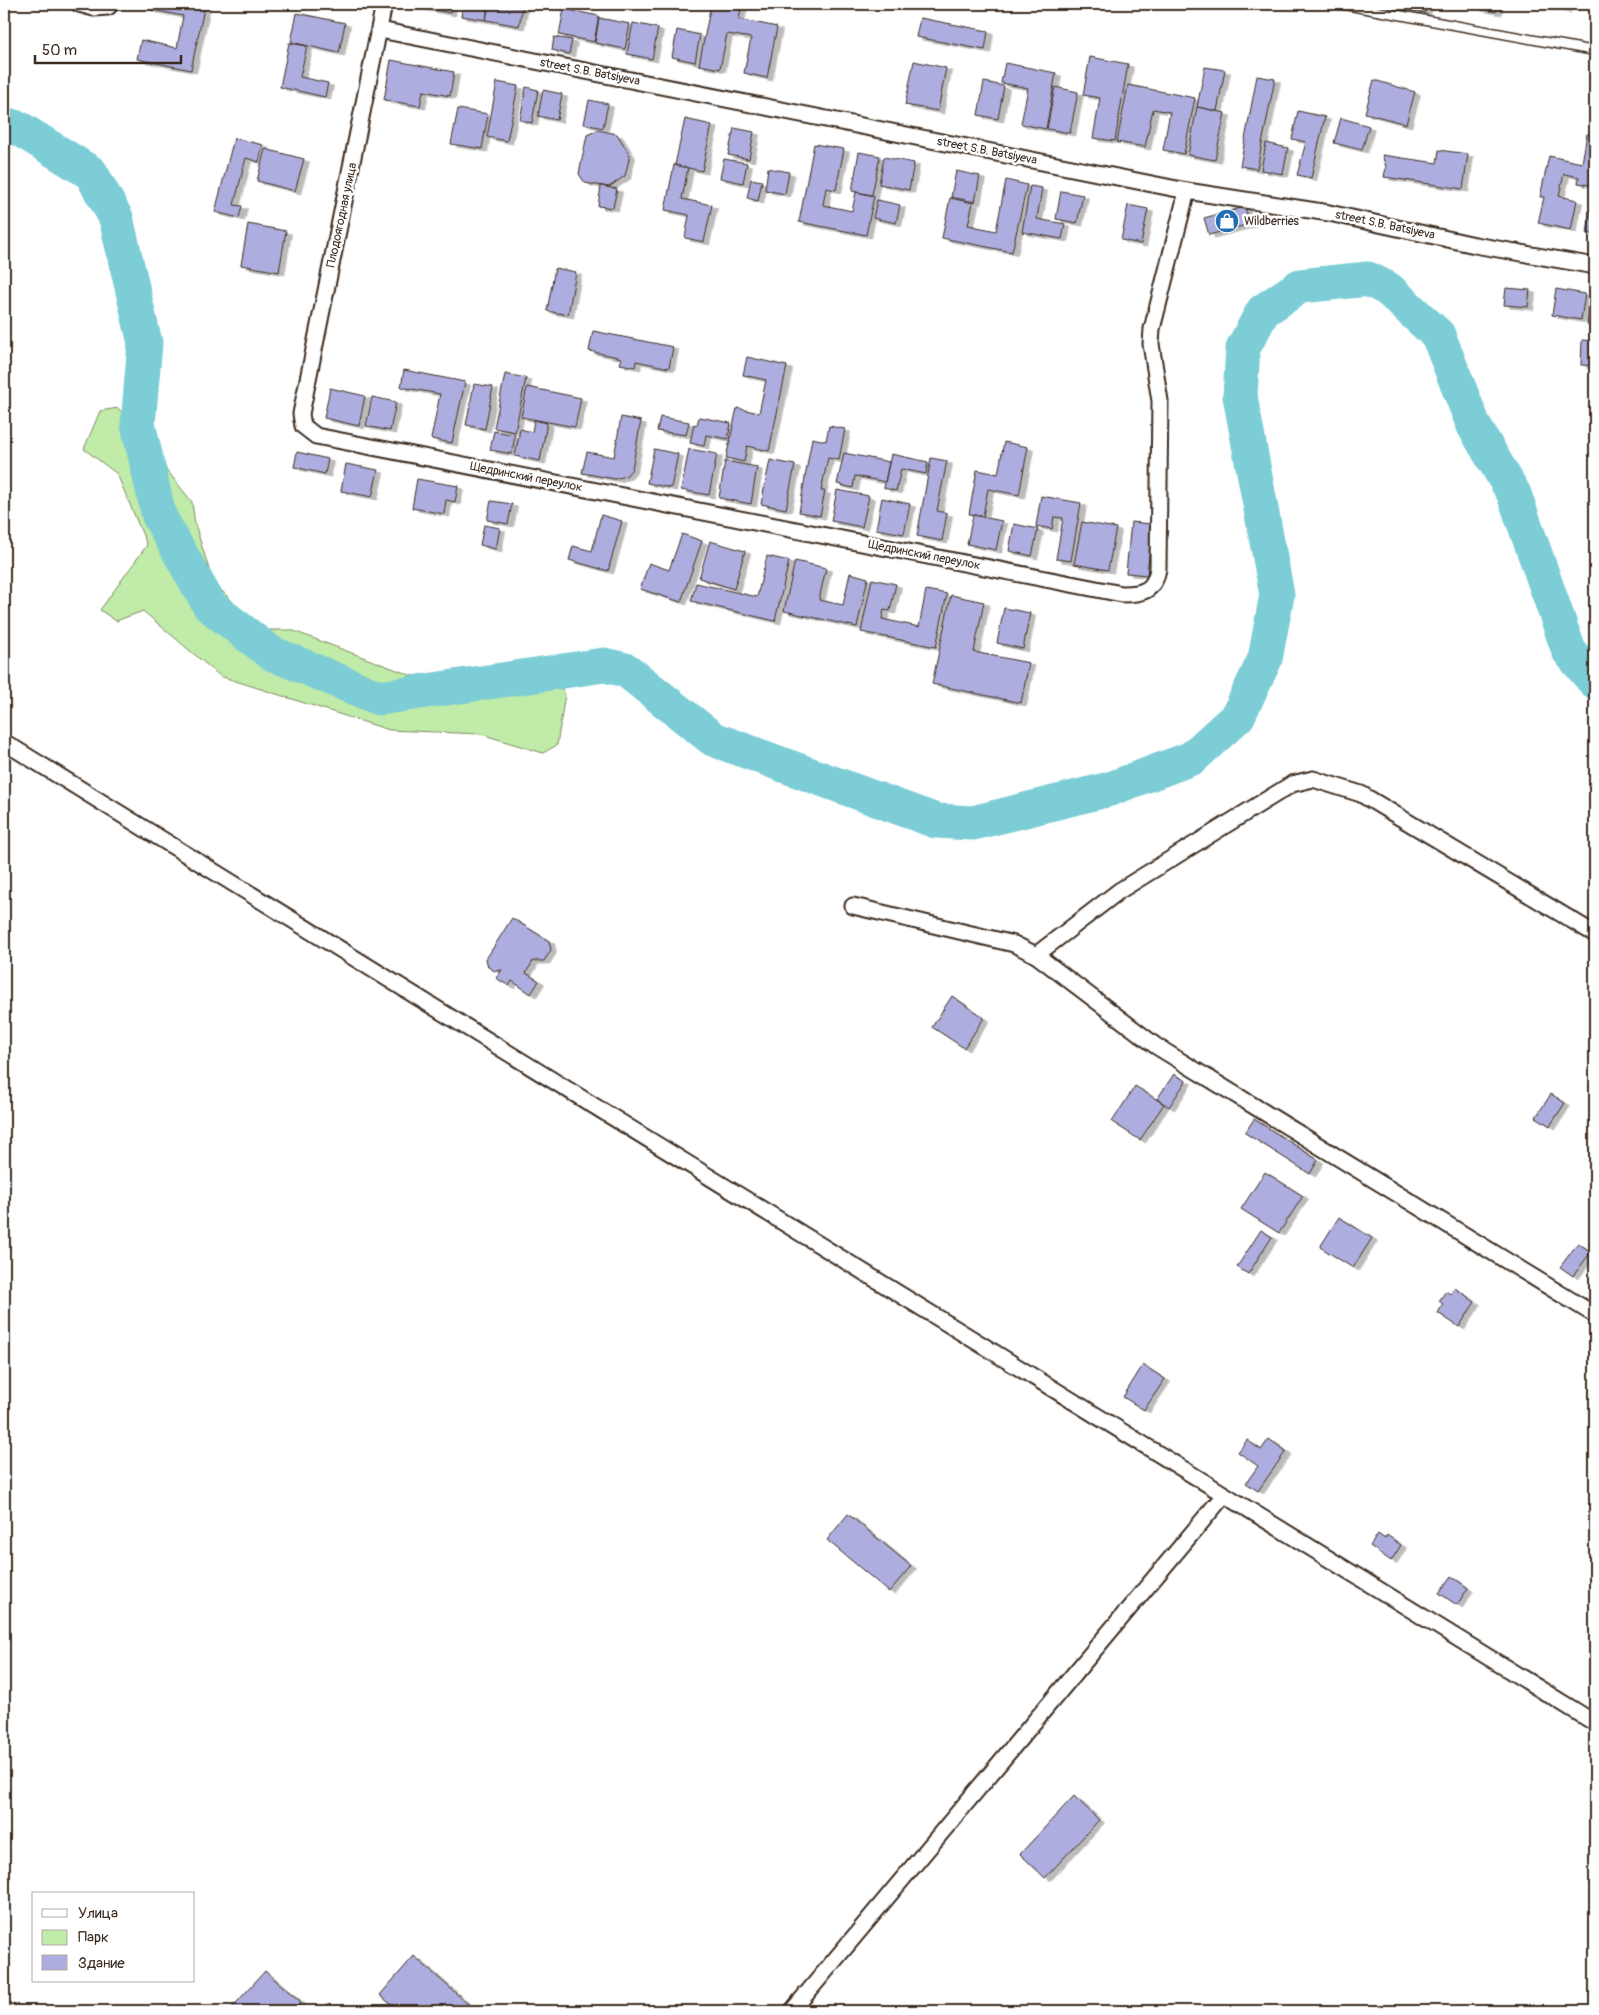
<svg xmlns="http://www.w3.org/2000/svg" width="1599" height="2015" font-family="Pangolin,sans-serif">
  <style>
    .green { fill: #c0eba8; stroke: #7e8a63 }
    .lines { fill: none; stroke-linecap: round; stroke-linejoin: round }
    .river { stroke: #7ccdd6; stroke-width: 35 }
    .building { fill: #adaedf; stroke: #3b2a1e; filter: url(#shadow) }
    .lane-casing { stroke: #3b2a1e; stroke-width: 11 }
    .street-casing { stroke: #3b2a1e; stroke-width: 19 }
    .lane { stroke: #fff; stroke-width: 8 }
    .street { stroke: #fff; stroke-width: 15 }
    .labels { text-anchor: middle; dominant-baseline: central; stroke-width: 5; stroke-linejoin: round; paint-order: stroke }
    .street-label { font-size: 12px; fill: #3b2a1e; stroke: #fff }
    .poi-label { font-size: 12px; fill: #3b2a1e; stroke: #fff; text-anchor: start }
  </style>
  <defs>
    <filter id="shadow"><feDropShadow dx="5.5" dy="3" stdDeviation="0" flood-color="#0004"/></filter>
  </defs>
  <rect width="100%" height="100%" fill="#fff"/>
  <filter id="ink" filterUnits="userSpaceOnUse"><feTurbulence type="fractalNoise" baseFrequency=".02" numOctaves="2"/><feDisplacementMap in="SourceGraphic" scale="10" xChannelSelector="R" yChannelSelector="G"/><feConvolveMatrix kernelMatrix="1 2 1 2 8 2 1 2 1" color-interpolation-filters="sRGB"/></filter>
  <g filter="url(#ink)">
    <!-- green -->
    <path class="green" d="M118 408 192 502 195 524 213 582 261 630H291L413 676 543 660 565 694 557 745 543 753 481 734 389 730 220 676 143 611 116 621 100 610 147 545 117 474 84 449 100 411Z"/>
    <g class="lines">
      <!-- river -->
      <path class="river" d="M4 124 20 129 91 173 116 218 145 343 138 424 159 516 210 606 271 653 379 698 604 665 626 670 713 739 936 821 973 823 1110 789 1192 758 1238 716 1265 659 1277 595 1240 396 1243 348 1263 311 1300 286 1368 279 1388 289 1438 335 1474 426 1514 494 1569 651 1595 682"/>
    </g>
    <!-- building -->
    <g class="building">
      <path d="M148 4H205L191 70 137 59 141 40 177 48 183 16 147 9Z"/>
      <path d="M417 4H451L450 13 417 7Z"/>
      <path d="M463 4H488L486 20 461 16Z"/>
      <path d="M489 4H523L519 26 486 20Z"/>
      <path d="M711 4 742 5 739 19 777 27 767 78 744 73 751 38 727 34 720 69 699 65Z"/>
      <path d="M1397 4H1427L1425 13 1396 8Z"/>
      <path d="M1477 4H1498L1496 12 1476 8Z"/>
      <path d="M1529 4H1567L1565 10Z"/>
      <path d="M564 9 599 16 594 42 559 35Z"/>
      <path d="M297 13 345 23 339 53 291 42Z"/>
      <path d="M599 18 630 24 625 49 595 43Z"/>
      <path d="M920 18 988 31 985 50 916 37Z"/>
      <path d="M633 23 658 28 652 59 627 54Z"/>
      <path d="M677 30 700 35 695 62 672 57Z"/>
      <path d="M554 37 572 40 569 54 552 50Z"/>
      <path d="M289 43 307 46 300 77 328 83 325 97 280 87Z"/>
      <path d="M1090 57 1128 64 1115 141 1093 138 1100 98 1083 95Z"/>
      <path d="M391 60 454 72 450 96 423 91 420 106 384 100Z"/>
      <path d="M914 61 946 68 938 111 905 105Z"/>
      <path d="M1005 63 1056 73 1046 129 1021 124 1028 88 1001 83Z"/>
      <path d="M1205 67 1225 70 1217 111 1197 107Z"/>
      <path d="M1257 76 1275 79 1257 169 1240 166Z"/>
      <path d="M1374 80 1415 92 1406 124 1365 113Z"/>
      <path d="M497 82 518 86 507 141 487 137Z"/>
      <path d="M984 82 1004 86 998 119 978 115Z"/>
      <path d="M1128 85 1195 98 1184 154 1163 150 1170 112 1153 109 1145 147 1117 142Z"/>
      <path d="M526 87 538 90 532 123 520 120Z"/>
      <path d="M1055 87 1078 92 1070 133 1047 129Z"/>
      <path d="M543 90 562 94 557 120 538 116Z"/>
      <path d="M589 100 608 104 603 128 584 124Z"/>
      <path d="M1197 107 1225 113 1215 160 1188 155Z"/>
      <path d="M458 109 488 114 482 149 451 144Z"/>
      <path d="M1298 111 1325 117 1311 178 1297 175 1306 142 1292 139Z"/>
      <path d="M1341 118 1369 126 1362 150 1334 143Z"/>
      <path d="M685 119 712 125 702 171 675 165Z"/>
      <path d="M734 128 754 132 749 159 728 155Z"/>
      <path d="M598 130 617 134 630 155 625 176 609 187 585 183 579 174 587 135Z"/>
      <path d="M1587 134 1595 135V235L1587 233 1595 186 1578 183 1579 177 1564 174 1559 196 1577 200 1571 230 1538 223 1544 197H1540L1549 156 1582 163Z"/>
      <path d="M234 138 263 145 259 162 246 158 234 205 242 206 239 218 215 212Z"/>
      <path d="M1266 143 1288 148 1283 174 1261 170Z"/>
      <path d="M814 144 844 149 836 190 826 188 823 205 852 211 856 192 874 196 866 235 799 222Z"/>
      <path d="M265 149 304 159 295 191 257 181Z"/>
      <path d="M1439 150 1468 154 1463 189 1384 177 1386 167 1382 155 1437 163Z"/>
      <path d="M859 152 880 156 872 195 852 191Z"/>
      <path d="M884 157 914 163 909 190 879 184Z"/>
      <path d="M724 159 747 163 743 183 720 178Z"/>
      <path d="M674 165 688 168 682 199 712 205 704 242 685 238 689 215 665 210Z"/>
      <path d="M768 168 789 172 785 194 765 190Z"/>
      <path d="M956 171 980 176 975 202 951 197Z"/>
      <path d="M751 179 762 181 758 201 747 198Z"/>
      <path d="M1006 180 1027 185 1012 252 942 238 950 198 973 203 968 225 996 231Z"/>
      <path d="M601 186 617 189 613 208 598 206Z"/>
      <path d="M1030 186 1042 188 1037 219 1065 224 1062 239 1022 232Z"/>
      <path d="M1061 191 1083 195 1077 223 1056 219Z"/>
      <path d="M877 200 900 205 896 223 873 218Z"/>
      <path d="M1128 205 1148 209 1141 244 1121 240Z"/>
      <path d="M1245 207 1250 224 1209 235 1204 218Z"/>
      <path d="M248 224 286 231 279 272 241 265Z"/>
      <path d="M555 268 576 272 568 315 547 311Z"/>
      <path d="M1506 288 1530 290 1528 307 1504 305Z"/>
      <path d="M1556 289 1585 294 1581 320 1552 315Z"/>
      <path d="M1591 296 1595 297V326L1587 325Z"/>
      <path d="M593 331 673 347 669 368 636 361 635 367 620 364 622 358 589 351Z"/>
      <path d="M1582 340 1595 341V366L1581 365Z"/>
      <path d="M747 357 787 366 769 451 747 446 744 462 726 458 737 408 759 413 766 380 743 375Z"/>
      <path d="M404 370 465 382 452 443 431 439 440 394 401 387Z"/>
      <path d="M505 374 526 378 515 432 494 428Z"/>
      <path d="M474 384 493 387 485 429 466 425Z"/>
      <path d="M527 387 581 398 575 427 521 417Z"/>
      <path d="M330 388 365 396 359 426 324 418Z"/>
      <path d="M372 397 396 402 390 431 366 426Z"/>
      <path d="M621 417 641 421 632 469 626 476 615 479 582 473 587 452 614 457Z"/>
      <path d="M660 417 689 422 686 435 657 431Z"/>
      <path d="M699 417 731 423 728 439 706 435 704 446 690 443 694 424 697 425Z"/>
      <path d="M534 420 547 423 540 461 515 456 520 429 532 432Z"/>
      <path d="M829 426 845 429 839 460 828 458 821 491H825L820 516 799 512 812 438 826 441Z"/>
      <path d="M494 431 515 435 512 454 490 450Z"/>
      <path d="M1004 442 1028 447 1019 495 988 489 983 516 969 514 977 470 998 474Z"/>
      <path d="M654 449 678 454 671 488 647 483Z"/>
      <path d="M689 449 717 454 709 495 681 490Z"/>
      <path d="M297 452 328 459 325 474 294 467Z"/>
      <path d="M844 453 889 462 885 482 855 476 853 488 837 484Z"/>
      <path d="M891 454 928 462 926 474 901 469 896 491 884 488Z"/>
      <path d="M931 458 947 461 937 511 947 513 942 541 917 536Z"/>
      <path d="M770 460 795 465 786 509 761 504Z"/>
      <path d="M725 461 757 467 751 504 719 498Z"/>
      <path d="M346 464 378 470 372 497 341 491Z"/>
      <path d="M417 479 458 486 455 502 446 500 444 514 412 508Z"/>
      <path d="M837 490 869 496 862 527 831 521Z"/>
      <path d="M1041 496 1081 503 1071 561 1056 559 1063 518 1054 517 1052 529 1036 526Z"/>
      <path d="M882 498 910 504 904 534 876 529Z"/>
      <path d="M491 501 512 504 508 524 487 520Z"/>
      <path d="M601 515 622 521 608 571 569 560 573 546 592 551Z"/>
      <path d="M973 515 1002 521 996 550 967 544Z"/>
      <path d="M1082 522 1116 528 1108 570 1074 564Z"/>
      <path d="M1131 522 1152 524 1147 575 1126 573Z"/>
      <path d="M1014 524 1038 529 1032 556 1009 551Z"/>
      <path d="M484 525 500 528 496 549 480 545Z"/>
      <path d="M682 534 702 541 681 602 640 589 649 563 669 570Z"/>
      <path d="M710 541 745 551 734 589 699 578Z"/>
      <path d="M767 556 789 561 775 621 691 601 696 583 757 597Z"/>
      <path d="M795 561 826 568 819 600 843 605 850 573 868 578 857 627 784 611Z"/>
      <path d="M872 579 896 584 890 611 884 610 882 619 919 627 926 590 947 594 936 647 861 632Z"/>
      <path d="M951 595 984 602 974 652 1029 663 1021 703 932 684Z"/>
      <path d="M1004 608 1030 613 1023 649 997 643Z"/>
      <path d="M512 918 549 941 551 950 544 961H533L526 973 539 981 531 994 512 981 509 986 496 978 502 970 495 971 488 967 486 959Z"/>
      <path d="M952 996 984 1018 964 1048 932 1027Z"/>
      <path d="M1174 1074 1186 1081 1169 1107 1157 1099Z"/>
      <path d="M1135 1086 1164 1104 1140 1140 1112 1122Z"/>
      <path d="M1551 1094 1565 1103 1550 1126 1536 1117Z"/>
      <path d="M1254 1119 1318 1160 1310 1174 1245 1133Z"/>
      <path d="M1265 1172 1303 1196 1279 1233 1241 1209Z"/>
      <path d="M1339 1217 1372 1238 1353 1268 1320 1247Z"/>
      <path d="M1261 1230 1272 1237 1248 1274 1237 1267Z"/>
      <path d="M1578 1243 1591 1252 1573 1276 1560 1267Z"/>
      <path d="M1455 1288 1475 1302 1459 1327 1438 1313 1443 1304 1439 1301 1446 1291 1450 1294Z"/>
      <path d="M1143 1365 1165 1379 1144 1410 1123 1397Z"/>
      <path d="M1269 1439 1286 1451 1258 1491 1246 1483 1258 1466 1238 1452 1247 1440 1261 1450Z"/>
      <path d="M848 1514 911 1566 889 1592 827 1540Z"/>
      <path d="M1378 1534 1385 1539 1387 1535 1401 1545 1391 1561 1370 1546Z"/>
      <path d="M1451 1576 1468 1588 1457 1605 1439 1593Z"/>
      <path d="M1074 1796 1099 1820 1045 1878 1020 1854Z"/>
      <path d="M414 1956 476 2011H398L380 1995Z"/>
      <path d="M265 1971 301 2002 293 2011H229Z"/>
    </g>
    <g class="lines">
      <!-- lane casing -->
      <g class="lane-casing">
        <path id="lane" d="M1339 4 1595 51"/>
      </g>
      <!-- street casing -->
      <g class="street-casing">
        <g id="street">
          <path d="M79 4 94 8 108 7 111 4"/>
          <path d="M384 4 301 414 303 426 316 436 1122 594C1143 594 1154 591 1158 569L1160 401 1151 344 1152 329 1187 191"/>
          <path d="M380 30 1187 191 1329 213 1475 245 1595 266"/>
          <path d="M4 742 1595 1723"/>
          <path d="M853 906 1014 944 1036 955 1156 1046 1595 1315"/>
          <path d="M1036 955 1119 891 1292 784 1313 779 1361 794 1595 934"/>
          <path d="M792 2011 1224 1495"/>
        </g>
      </g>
      <!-- lane -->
      <use href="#lane" class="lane"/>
      <!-- street -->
      <use href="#street" class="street"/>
    </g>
  </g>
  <!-- icons -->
  <defs>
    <g id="shop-disc" transform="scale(1.25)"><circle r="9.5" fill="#1f6fb2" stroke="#fff"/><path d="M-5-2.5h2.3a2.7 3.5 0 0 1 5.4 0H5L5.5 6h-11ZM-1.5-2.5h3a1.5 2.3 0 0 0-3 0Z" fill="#fff"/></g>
  </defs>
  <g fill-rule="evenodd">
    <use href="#shop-disc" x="1227" y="221"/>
  </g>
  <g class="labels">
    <!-- street labels -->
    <g class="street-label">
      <text transform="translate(590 72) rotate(11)">street S.B. Batsiyeva</text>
      <text transform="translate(987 151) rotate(11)">street S.B. Batsiyeva</text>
      <text transform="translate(342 215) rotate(-78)">Плодоягодная улица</text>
      <text transform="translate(1385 225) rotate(12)">street S.B. Batsiyeva</text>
      <text transform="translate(526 477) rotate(11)">Щедринский переулок</text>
      <text transform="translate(924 555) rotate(11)">Щедринский переулок</text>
    </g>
    <!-- poi labels -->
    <g class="poi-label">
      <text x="1244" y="221">Wildberries</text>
    </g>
  </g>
  <!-- margin -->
  <rect width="1599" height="2015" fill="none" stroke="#fff" stroke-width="20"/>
  <rect x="10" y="10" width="1579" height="1995" fill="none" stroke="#3b2a1e" stroke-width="2" filter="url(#ink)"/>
  <!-- legend -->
  <rect x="32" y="1892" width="162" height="90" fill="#ffffff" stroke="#b1aaa5"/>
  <rect x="42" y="1909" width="25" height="8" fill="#ffffff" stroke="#b1aaa5"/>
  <text x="78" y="1918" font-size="15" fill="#3b2a1e">Улица</text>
  <rect x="42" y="1930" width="25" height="15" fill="#c0eba8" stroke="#b1aaa5"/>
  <text x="78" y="1942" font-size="15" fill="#3b2a1e">Парк</text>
  <rect x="42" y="1955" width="25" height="15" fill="#adaedf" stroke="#b1aaa5"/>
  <text x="78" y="1968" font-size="15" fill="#3b2a1e">Здание</text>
  <!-- scale -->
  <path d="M35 55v8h146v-8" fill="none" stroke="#3b2a1e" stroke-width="2.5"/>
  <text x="42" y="55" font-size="15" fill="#3b2a1e" stroke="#ffffff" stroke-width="4" paint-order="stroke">50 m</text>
</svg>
